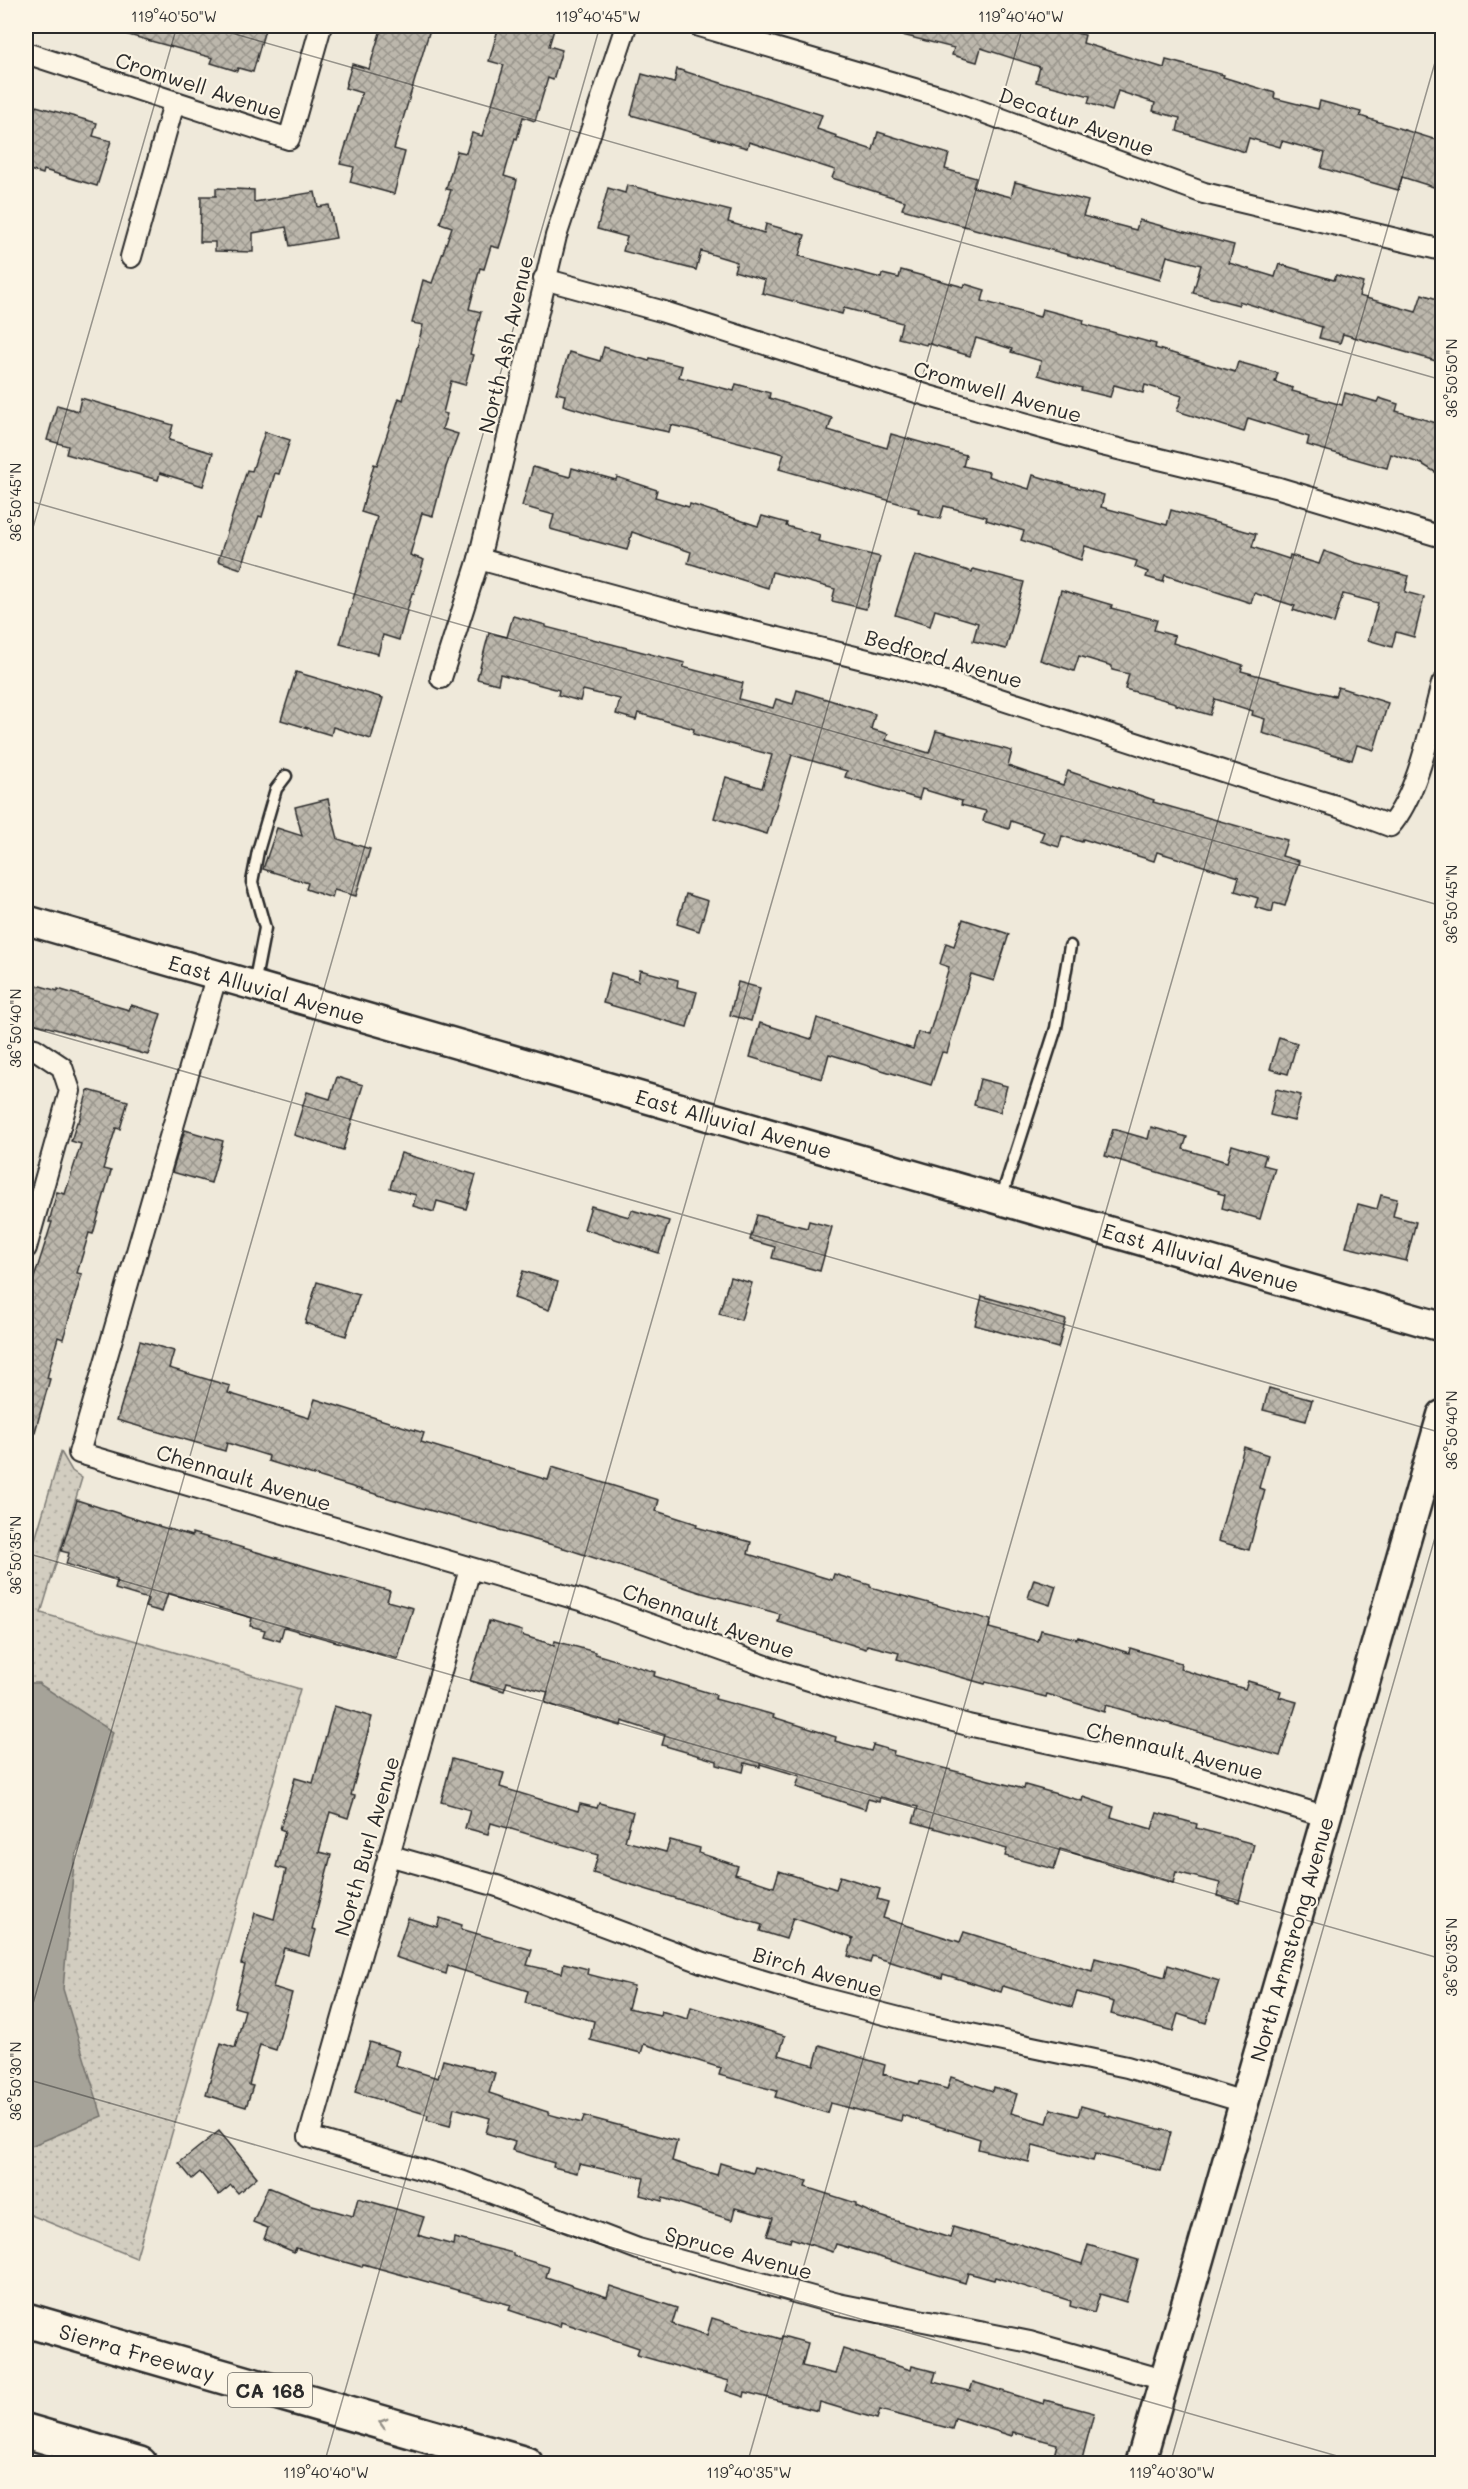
<svg xmlns="http://www.w3.org/2000/svg" width="1468" height="2489" font-family="Mali,sans-serif">
  <style>
    .grass { fill: url(#grass-dots); stroke: #7e7c76; stroke-width: 1.5 }
    .water { fill: #a6a399; stroke: #75736d; stroke-width: 1.5 }
    .building { fill: url(#building-cross-hatch); stroke: #2b2b2b; stroke-width: 1.5 }
    .lines { fill: none; stroke-linecap: round; stroke-linejoin: round }
    .lane-casing { stroke: #2b2b2b; stroke-width: 15 }
    .street-casing { stroke: #2b2b2b; stroke-width: 24 }
    .secondary-casing { stroke: #2b2b2b; stroke-width: 33 }
    .highway-casing { stroke: #2b2b2b; stroke-width: 38 }
    .lane { stroke: #fcf5e5; stroke-width: 10 }
    .street { stroke: #fcf5e5; stroke-width: 20 }
    .secondary { stroke: #fcf5e5; stroke-width: 28 }
    .highway { stroke: #fcf5e5; stroke-width: 33 }
    .oneway { stroke: #949088 }
    .ticks { fill: none; stroke: #2b2b2b; stroke-width: 1.5; stroke-opacity: 0.45 }
    .labels { text-anchor: middle; dominant-baseline: central; stroke-width: 4.5; stroke-linejoin: round; paint-order: stroke }
    .shield { fill: #fcf5e5; stroke: #6a6863; stroke-width: 1.5 }
    .shield-label { font-size: 20px; font-weight: bold; fill: #2b2b2b }
    .street-label { font-size: 21px; fill: #2b2b2b; stroke: #fcf5e5 }
    .neatline { fill: none; stroke: #2b2b2b; stroke-width: 2 }
    .ticks-label { font-size: 15px; text-anchor: middle; fill: #2b2b2b }
  </style>
  <defs>
    <pattern id="grass-dots" width="8" height="8" patternUnits="userSpaceOnUse" patternTransform="scale(1.5)"><rect width="8" height="8" fill="#d2cdc0"/><path d="M2 2h.1M6 6h.1" fill="none" stroke="#b4b0a5" stroke-width="1.8" stroke-linecap="round"/></pattern>
    <pattern id="building-cross-hatch" width="8" height="8" patternUnits="userSpaceOnUse" patternTransform="scale(1.5)"><rect width="8" height="8" fill="#bcb7ac"/><path d="M0 0l8 8M0 8l8-8" fill="none" stroke="#99958c"/></pattern>
  </defs>
  <rect width="100%" height="100%" fill="#efe9da"/>
  <filter id="ink" filterUnits="userSpaceOnUse"><feTurbulence type="fractalNoise" baseFrequency=".0167" numOctaves="2"/><feDisplacementMap in="SourceGraphic" scale="12" xChannelSelector="R" yChannelSelector="G"/><feConvolveMatrix kernelMatrix="1 2 1 2 8 2 1 2 1" color-interpolation-filters="sRGB"/></filter>
  <g filter="url(#ink)">
    <!-- grass -->
    <path class="grass" d="M61 1452 72 1471 82 1478 41 1613 300 1689 136 2258 26 2213V1570Z"/>
    <!-- water -->
    <path class="water" d="M26 1683H38L113 1732 74 1863 63 1989 102 2116 26 2148Z"/>
    <!-- building -->
    <g class="building">
      <path d="M115 26H266L253 72 238 68 237 71 211 63 213 58 114 31Z"/>
      <path d="M382 26H431L394 149 405 152 394 194 350 182 354 167 340 164 362 93 345 88 352 64 369 69Z"/>
      <path d="M499 26H555L549 46 562 50 553 80 548 78 535 121 523 117 517 139 515 138 504 176 517 180 507 222 499 248 491 246 484 269 480 268 469 309 481 312 470 354 473 355 465 385 451 381 443 413 447 414 442 429 458 434 446 467 433 516 422 513 410 555 424 560 414 593H412L399 640 383 635 378 654 340 644 377 517 361 512 374 464 377 465 399 398 403 400 423 325 412 323 423 280 432 283 452 227 440 223 451 190 446 189 457 151 466 153 472 133 482 136 504 65 489 61Z"/>
      <path d="M890 26H1048L1085 35 1083 43 1164 68 1166 60 1224 75 1223 77 1275 93 1274 98 1318 109 1320 101 1361 112 1360 116 1443 142V190L1402 177 1398 190 1321 168 1325 153 1282 141 1280 147 1249 138 1245 152 1177 131 1180 118 1153 111 1155 103 1118 91 1112 111 1088 103 1090 96 1036 82 1040 67 981 48 977 62 952 55 954 48 890 32Z"/>
      <path d="M677 69 822 115 817 129 837 136 836 138 873 150 878 132 949 154 945 169 976 178 973 187 1011 197 1015 182 1088 201 1083 216 1136 230 1139 220 1234 245 1229 263 1275 277 1279 264 1334 280 1336 275 1363 283 1359 296 1416 312 1422 294 1443 301V341L1436 361 1343 334 1340 343 1319 338 1322 327 1239 301V305L1193 293 1201 265 1167 256 1160 280 902 209 905 201 832 178 835 170 749 142 747 148 631 115 642 74 674 83Z"/>
      <path d="M36 106 97 123 93 136 111 141 97 186 44 170 43 174 26 169V118L32 120Z"/>
      <path d="M627 185 731 211 728 222 764 233 766 224 805 235 799 256 881 278 882 274 899 278 901 270 964 287 965 284 985 290 982 301 1040 317 1042 309 1084 320 1083 324 1156 344 1155 348 1235 372 1238 362 1278 373 1275 382 1293 388 1292 391 1342 405 1345 393 1377 402 1379 398 1398 404 1396 411 1443 425V477L1422 464 1391 454 1387 468 1307 445 1309 437 1248 418 1244 432 1177 411 1182 396 1145 385 1143 393 1114 385 1110 397 1081 390 1082 388 1038 375 1041 361 1011 352 1012 349 976 338 970 356 927 343 926 345 898 338 902 323 844 308 842 314 762 293 765 280 734 271 737 262 701 251 696 270 623 251 627 237 597 229 608 188 625 193Z"/>
      <path d="M216 188 254 190V202L315 192 318 207 329 205 336 238 290 246 286 227 253 233V252L215 251V242H200L201 196H216Z"/>
      <path d="M604 347 649 361 650 358 682 366 679 377 734 391 736 384 770 393 769 398 832 418 828 430 887 448 891 434 966 455 963 466 989 472 988 476 1029 489 1033 475 1104 495 1101 507 1167 525 1171 510 1256 534 1252 547 1289 559 1290 555 1319 564 1324 551 1353 562 1409 576 1405 592 1424 597 1414 637 1396 632 1392 647 1368 640 1378 603 1343 594 1334 623 1293 610 1295 606 1254 593 1251 603 1165 575 1163 582 1146 577 1148 572 1135 567 1137 561 1085 546 1081 560 1021 540 1024 531 986 520 987 517 944 506 940 519 918 513 919 509 779 469 784 454 693 430 671 425 669 432 612 420 563 405 565 395 556 393 569 352 600 361Z"/>
      <path d="M81 398 173 425 169 440 213 453 203 486 160 473 158 480 66 454 68 446 47 440 57 405 78 411Z"/>
      <path d="M265 432 290 440 279 474 275 473 262 517 259 516 241 569 218 561 247 470 252 471Z"/>
      <path d="M533 467 570 477 572 468 616 480 617 477 657 490 655 497 689 507 690 504 758 526 762 516 787 523 786 526 820 535 818 541 880 557 866 609 832 601 835 589 772 572 768 588 688 563 691 552 632 532 627 550 550 529 554 515 522 506Z"/>
      <path d="M915 554 972 572 973 569 1024 582 1006 649 973 641 978 623 935 610 930 626 895 615Z"/>
      <path d="M1061 590 1112 605 1111 608 1157 620 1154 630 1175 636 1173 643 1243 665 1241 671 1335 696 1338 687 1388 703 1374 750 1357 745 1352 760 1262 733 1265 719 1252 715 1253 711 1215 699 1210 715 1176 705V703L1125 689 1129 674 1112 670V666L1079 656 1074 671 1040 660Z"/>
      <path d="M513 616 546 625V627L685 663 683 667 743 683 739 699 773 708 776 699 793 704 797 690 875 714 871 729 888 734 886 740 929 753 936 731 1012 751 1008 766 1063 785 1068 771 1154 800 1153 802 1287 840 1282 856 1299 861 1285 906 1274 903 1272 912 1255 907 1258 898 1235 891 1239 877 1200 865 1157 852 1154 861 1083 839 1082 842 1062 836 1059 847 1040 841 1044 832 1011 821 1009 829 983 821 986 811 961 805 962 801 922 789 919 799 845 777 847 771 792 755 767 834 714 818 726 777 762 788 772 755 693 734 694 729 638 713 636 720 616 714 620 699 583 690 580 701 558 695 559 690 500 674 498 684 477 679 489 633 507 637Z"/>
      <path d="M296 672 383 698 371 739 333 727 331 735 281 720Z"/>
      <path d="M328 799 338 839 370 849 356 896 334 890 332 898 306 889 308 883 263 869 277 828 302 836 295 807Z"/>
      <path d="M686 894 708 901 699 931 677 924Z"/>
      <path d="M963 919 1009 934 994 981 971 974 947 1053 942 1052 931 1085 829 1054 822 1079 750 1057 760 1023 811 1039 817 1018 913 1049 918 1032 929 1035 949 967 940 964 946 943 954 946Z"/>
      <path d="M640 970 678 980 677 987 697 992 687 1027 603 1003 611 973 638 981Z"/>
      <path d="M26 982 58 991V989L129 1010 131 1005 161 1014 148 1055 26 1021Z"/>
      <path d="M738 982 760 988 751 1021 730 1015Z"/>
      <path d="M1279 1037 1297 1043 1288 1074 1270 1069Z"/>
      <path d="M337 1077 363 1085 343 1150 294 1135 307 1092 330 1099Z"/>
      <path d="M980 1079 1007 1086 1000 1112 974 1105Z"/>
      <path d="M1276 1089 1301 1095 1294 1121 1270 1115Z"/>
      <path d="M88 1090 128 1101 120 1129 116 1128 103 1169 111 1171 93 1234 89 1233 77 1273 82 1274 63 1339 58 1337 47 1378 50 1379 31 1446H26V1303L52 1222H49L57 1192 65 1194 81 1144 71 1141 77 1122H79Z"/>
      <path d="M1151 1127 1187 1137 1183 1149 1227 1162 1232 1145 1266 1155 1263 1165 1275 1168 1260 1219 1222 1208 1225 1195 1218 1193 1219 1191 1105 1156 1113 1129 1148 1139Z"/>
      <path d="M185 1130 223 1141 211 1183 172 1172Z"/>
      <path d="M401 1153 476 1175 466 1209 437 1201 434 1212 413 1206 416 1195 390 1188Z"/>
      <path d="M1381 1195 1397 1199 1393 1216 1416 1222 1406 1261 1346 1247 1358 1204 1377 1209Z"/>
      <path d="M591 1206 629 1217 632 1210 669 1221 659 1253 584 1229Z"/>
      <path d="M757 1215 807 1228 809 1221 832 1227 820 1271 772 1258 775 1247 750 1240Z"/>
      <path d="M523 1271 558 1282 549 1310 514 1298Z"/>
      <path d="M730 1277 752 1283 741 1320 719 1314Z"/>
      <path d="M317 1282 359 1295 346 1336 305 1323Z"/>
      <path d="M982 1296 1066 1320 1058 1348 975 1325Z"/>
      <path d="M140 1341 174 1351 169 1368 230 1386 228 1393 309 1418 315 1399 424 1433 421 1442 548 1480 552 1467 659 1500 656 1511 697 1524 696 1527 751 1542 748 1554 832 1580 834 1574 870 1585V1587L991 1620 989 1628 1038 1641 1041 1630 1077 1639 1078 1637 1129 1653 1130 1648 1181 1663 1180 1669 1245 1689 1248 1681 1281 1691 1279 1697 1297 1702 1280 1756 1106 1705 1104 1712 1047 1694 1046 1697 986 1682 985 1684 897 1659 899 1653 867 1645 866 1649 778 1622 780 1614 702 1593 567 1549 411 1505 268 1461 269 1456 227 1443 225 1451 117 1420Z"/>
      <path d="M1269 1388 1312 1400 1306 1421 1263 1410Z"/>
      <path d="M1244 1447 1268 1455 1259 1488 1265 1490 1249 1550 1218 1541Z"/>
      <path d="M77 1500 145 1522 192 1536V1533L390 1591 387 1601 413 1608 398 1659 284 1627 280 1641 263 1636 265 1630 250 1626 252 1618 168 1593 162 1612 145 1607 148 1599 115 1589 117 1580 66 1564 69 1553 61 1551Z"/>
      <path d="M1034 1579 1056 1586 1050 1605 1028 1598Z"/>
      <path d="M489 1621 522 1631 521 1635 554 1645 555 1641 595 1652V1654L655 1672 654 1676 716 1695 715 1699 774 1715 773 1717 836 1737 835 1741 871 1751 873 1745 894 1751 893 1755 1024 1789 1025 1785 1082 1801 1083 1797 1114 1807 1111 1817 1152 1829 1157 1813 1197 1824 1196 1828 1254 1844 1239 1902 1217 1896 1220 1883 1176 1872 1173 1883 1060 1849 1054 1869 1005 1856 1007 1849 913 1822 918 1807 880 1797 879 1802 868 1799 865 1809 796 1787 800 1776 760 1764V1767L745 1763 743 1772 717 1765V1761L662 1745 665 1735 622 1721 621 1726 545 1703 548 1692 507 1682 504 1691 470 1681Z"/>
      <path d="M334 1706 372 1717 351 1795 355 1796 348 1818 330 1812 319 1852 331 1855 312 1929 316 1930 309 1955 284 1948 273 1987 292 1993 276 2050 260 2045 249 2085 253 2086 246 2107 206 2095 221 2043 235 2048 245 2010 234 2007 245 1965 241 1964 255 1913 274 1919 286 1870 276 1867 285 1831 280 1829 295 1778 313 1783Z"/>
      <path d="M452 1759 504 1773 500 1787 578 1811 580 1804 597 1808 599 1803 633 1812 625 1841 666 1852 670 1840 700 1848 699 1853 738 1866 735 1874 774 1887 779 1871 836 1889 840 1876 880 1889 877 1899 888 1902 883 1918 960 1942 964 1932 1092 1971 1095 1958 1165 1977 1168 1965 1219 1981 1206 2023 1178 2014 1173 2031 1111 2014 1114 2002 1077 1992 1072 2007 1003 1986 1001 1992 943 1974 942 1978 872 1956 870 1963 848 1956 853 1939 824 1928 793 1918 786 1939 760 1931 762 1925 593 1873 598 1855 491 1823 488 1834 465 1828 470 1810 441 1802Z"/>
      <path d="M408 1918 437 1927 440 1918 462 1925 461 1929 532 1950 527 1965 562 1973 564 1963 588 1969 587 1974 634 1986 628 2008 660 2015 661 2011 688 2019 691 2007 785 2036 779 2055 814 2065 820 2045 885 2065 883 2074 919 2084 920 2081 947 2089 951 2077 993 2091 994 2087 1017 2094 1011 2113 1047 2123 1051 2109 1078 2116 1081 2106 1106 2113 1105 2115 1171 2132 1161 2171 1095 2154 1093 2161 1033 2145 1029 2162 978 2149 980 2139 902 2115 901 2121 830 2103 827 2113 775 2097 777 2091 719 2075 721 2068 644 2044 641 2053 590 2040 594 2021 525 2003 528 1991 448 1966 446 1974 395 1957Z"/>
      <path d="M370 2042 399 2051 395 2065 438 2078 443 2060 495 2073 489 2093 548 2112V2114L582 2123 584 2116 677 2141 672 2161 717 2175 720 2163 753 2173 755 2167 807 2181 805 2187 856 2203V2206L874 2214 950 2238 953 2227 1012 2244 1013 2242 1082 2264 1088 2245 1138 2260 1126 2302 1100 2294 1094 2313 1070 2306 1071 2301 995 2277 994 2280 968 2273 965 2283 836 2244 833 2252 791 2238 790 2242 767 2236 773 2218 735 2208 732 2220 663 2198 662 2201 640 2195 644 2178 579 2164 577 2173 553 2167 554 2163 512 2150 515 2142 486 2133 490 2118 454 2108 450 2126 427 2120 428 2115 355 2092Z"/>
      <path d="M219 2131 257 2177 238 2193 231 2185 219 2195 200 2172 192 2179 179 2163Z"/>
      <path d="M268 2187 309 2204 353 2216 358 2198 424 2217 418 2235 453 2245 454 2238 513 2253V2256L549 2267 546 2277 607 2297 610 2286 677 2308 672 2324 707 2335 712 2318 781 2339 782 2336 808 2343 802 2366 835 2374 843 2349 911 2370 912 2366 936 2372 933 2382 970 2391 973 2382 1044 2404 1045 2400 1094 2413 1081 2463 1054 2456 1057 2444 1013 2432 1012 2436 955 2418 952 2429 880 2410 877 2419 820 2402 818 2411 745 2392 744 2397 726 2391 729 2381 637 2355 639 2348 561 2322 560 2327 509 2310 511 2305 363 2264 362 2267 296 2248 294 2252 264 2239 268 2228 253 2222Z"/>
    </g>
    <g class="lines">
      <!-- lane casing -->
      <g class="lane-casing">
        <g id="lane">
          <path d="M254 985 265 928 252 882 258 851 276 789 286 776"/>
          <path d="M1001 1199 1056 1028 1070 946"/>
        </g>
      </g>
      <!-- street casing -->
      <g class="street-casing">
        <g id="street">
          <path d="M699 26 942 97 1204 193 1442 250"/>
          <path d="M26 53 289 139 321 26"/>
          <path d="M131 257 174 103"/>
          <path d="M544 279 661 311 929 396 1098 444 1279 488 1442 537"/>
          <path d="M479 559 693 617 896 667 972 690 1250 780 1336 806 1390 826C1419 792 1430 728 1442 684"/>
          <path d="M441 678 479 559 556 236 626 26"/>
          <path d="M217 974 79 1453 587 1602 780 1671 835 1688 968 1725 1174 1770 1327 1817"/>
          <path d="M26 1047 35 1049 62 1067 70 1091 26 1248"/>
          <path d="M470 1569 309 2137 461 2181 638 2249 838 2304 1030 2342 1164 2380"/>
          <path d="M388 1855 497 1886 704 1963 810 1995 923 2024 1127 2067 1244 2102"/>
        </g>
      </g>
      <!-- secondary casing -->
      <g class="secondary-casing">
        <g id="secondary">
          <path d="M26 920 1442 1327"/>
          <path d="M1140 2464 1442 1415"/>
        </g>
      </g>
      <!-- highway casing -->
      <g class="highway-casing">
        <g id="highway">
          <path d="M26 2320 526 2464"/>
          <path d="M26 2431 140 2464"/>
        </g>
      </g>
      <!-- lane -->
      <use href="#lane" class="lane"/>
      <!-- street -->
      <use href="#street" class="street"/>
      <!-- secondary -->
      <use href="#secondary" class="secondary"/>
      <!-- highway -->
      <use href="#highway" class="highway"/>
    </g>
    <!-- one-way arrows -->
    <defs><path id="oneway-chevron" d="M-2-3.5L2.5 0L-2 3.5" fill="none" stroke-width="1.6" stroke-linecap="round" stroke-linejoin="round" transform="scale(1.5)"/></defs>
    <use class="oneway" href="#oneway-chevron" transform="translate(383 2423) rotate(-164)"/>
  </g>
  <!-- ticks -->
  <path class="ticks" d="M207 26 1442 380M26 500 1442 906M26 552 177 26M26 1026 1442 1433M26 1553 1442 1959M26 2028 600 26M26 2079 1365 2464M324 2464 1023 26M747 2464 1442 38M1170 2464 1442 1513"/>
  <g class="labels">
    <!-- shield labels -->
    <rect class="shield" x="228" y="2373" width="84" height="34" rx="4.5"/>
    <g class="shield-label">
      <text x="270" y="2390">CA 168</text>
    </g>
    <!-- street labels -->
    <g class="street-label">
      <text transform="translate(199 85) rotate(18)">Cromwell Avenue</text>
      <text transform="translate(1077 121) rotate(20)">Decatur Avenue</text>
      <text transform="translate(505 344) rotate(-77)">North Ash Avenue</text>
      <text transform="translate(998 391) rotate(16)">Cromwell Avenue</text>
      <text transform="translate(944 658) rotate(16)">Bedford Avenue</text>
      <text transform="translate(267 989) rotate(16)">East Alluvial Avenue</text>
      <text transform="translate(734 1123) rotate(16)">East Alluvial Avenue</text>
      <text transform="translate(1201 1257) rotate(16)">East Alluvial Avenue</text>
      <text transform="translate(244 1477) rotate(17)">Chennault Avenue</text>
      <text transform="translate(709 1620) rotate(20)">Chennault Avenue</text>
      <text transform="translate(1175 1750) rotate(14)">Chennault Avenue</text>
      <text transform="translate(366 1846) rotate(-74)">North Burl Avenue</text>
      <text transform="translate(1291 1939) rotate(-74)">North Armstrong Avenue</text>
      <text transform="translate(818 1971) rotate(16)">Birch Avenue</text>
      <text transform="translate(739 2252) rotate(15)">Spruce Avenue</text>
      <text transform="translate(137 2352) rotate(16)">Sierra Freeway</text>
    </g>
  </g>
  <!-- margin -->
  <rect width="1468" height="2489" fill="none" stroke="#fcf5e5" stroke-width="66"/>
  <rect x="33" y="33" width="1402" height="2423" class="neatline"/>
  <g class="ticks-label">
    <text x="174" y="22">119°40'50"W</text>
    <text x="598" y="22">119°40'45"W</text>
    <text x="1021" y="22">119°40'40"W</text>
    <text transform="translate(1452 378) rotate(-90)" y="5">36°50'50"N</text>
    <text transform="translate(16 502) rotate(-90)" y="5">36°50'45"N</text>
    <text transform="translate(1452 904) rotate(-90)" y="5">36°50'45"N</text>
    <text transform="translate(16 1028) rotate(-90)" y="5">36°50'40"N</text>
    <text transform="translate(1452 1430) rotate(-90)" y="5">36°50'40"N</text>
    <text transform="translate(16 1555) rotate(-90)" y="5">36°50'35"N</text>
    <text transform="translate(1452 1957) rotate(-90)" y="5">36°50'35"N</text>
    <text transform="translate(16 2081) rotate(-90)" y="5">36°50'30"N</text>
    <text x="326" y="2478">119°40'40"W</text>
    <text x="749" y="2478">119°40'35"W</text>
    <text x="1172" y="2478">119°40'30"W</text>
  </g>
</svg>
